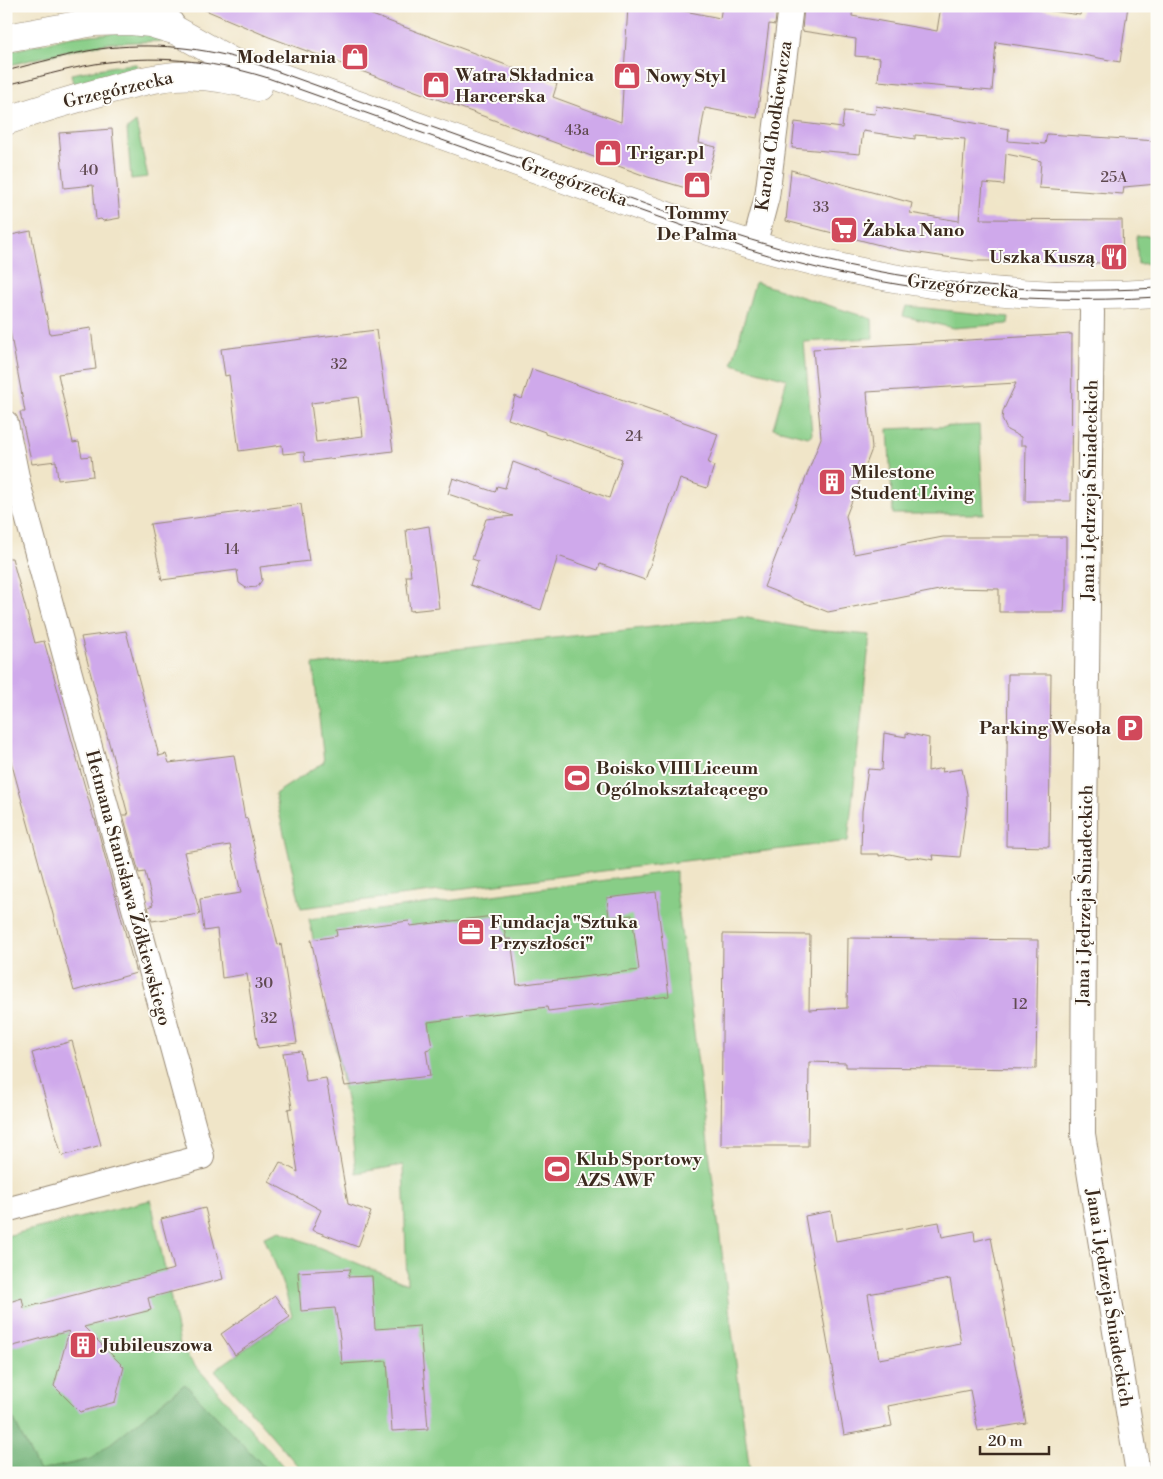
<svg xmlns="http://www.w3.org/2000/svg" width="1163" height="1479" font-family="'Libre Bodoni',serif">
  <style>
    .green { fill: #88cd87; stroke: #627c52 }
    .forest { fill: #6eb074; stroke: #546d49 }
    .building { fill: #cfa9eb; fill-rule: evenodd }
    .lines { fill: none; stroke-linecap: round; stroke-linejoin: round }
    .minor-casing { stroke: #968873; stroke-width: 26 }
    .tertiary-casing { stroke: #968873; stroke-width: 29 }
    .minor { stroke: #fff; stroke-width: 24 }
    .tertiary { stroke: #fff; stroke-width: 28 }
    .tram { stroke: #3b2a1e; stroke-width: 1 }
    .labels { text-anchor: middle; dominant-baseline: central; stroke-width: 4; stroke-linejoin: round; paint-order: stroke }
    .number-label { font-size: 15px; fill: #604a51 }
    .poi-label { font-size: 18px; font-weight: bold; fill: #3b2a1e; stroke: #fdfcf7; text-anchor: start }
    .street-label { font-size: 18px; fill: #3b2a1e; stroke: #fdfcf7 }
  </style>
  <rect width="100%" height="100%" fill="#fdfcf7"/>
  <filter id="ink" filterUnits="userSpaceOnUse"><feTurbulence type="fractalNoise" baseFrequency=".02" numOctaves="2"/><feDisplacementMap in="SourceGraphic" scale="10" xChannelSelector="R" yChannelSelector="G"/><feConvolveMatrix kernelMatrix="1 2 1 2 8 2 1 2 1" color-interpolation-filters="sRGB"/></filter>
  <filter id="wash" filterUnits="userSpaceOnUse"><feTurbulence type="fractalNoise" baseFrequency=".0096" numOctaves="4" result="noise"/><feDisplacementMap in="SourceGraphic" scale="20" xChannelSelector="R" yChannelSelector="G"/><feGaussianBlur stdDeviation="1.12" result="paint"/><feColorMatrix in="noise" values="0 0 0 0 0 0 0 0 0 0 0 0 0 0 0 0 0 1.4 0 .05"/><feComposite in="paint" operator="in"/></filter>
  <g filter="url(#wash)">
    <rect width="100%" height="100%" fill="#f0e5c8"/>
    <!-- green -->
    <g class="green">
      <path d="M141 30 164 41 109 43 68 51 6 66V52L71 37Z"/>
      <path d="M136 64 138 66 137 70 97 79 74 87 71 74 115 66Z"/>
      <path d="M136 122 148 177 131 179 127 129Z"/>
      <path d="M1157 235V263L1138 264 1136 236Z"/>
      <path d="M755 282 872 319 873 338 804 342 812 434 808 437 773 428 787 379 732 364Z"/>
      <path d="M906 306 1009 317 1008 324 953 328 903 316Z"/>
      <path d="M979 425 984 514H893L888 429Z"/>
      <path d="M742 617 813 630 870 635 848 841 301 908 275 794 324 762 313 665Z"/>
      <path d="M676 871V891L750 1473H304L215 1370 292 1316 283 1283 264 1237 280 1231 407 1284 403 1165 356 1173 351 1124 309 919Z"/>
      <path d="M151 1200 181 1349 289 1473H6V1236Z"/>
    </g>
    <!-- forest -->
    <path class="forest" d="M185 1384 270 1473H6V1404L39 1471 91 1459Z"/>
    <g id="blocks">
      <!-- building -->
      <g class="building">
        <path d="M196 6H348L557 84 553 97 621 122 628 6H659L720 18 722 6H777L775 25 769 24 757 118 705 108 699 143 716 147 703 193 648 177 269 37Z"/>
        <path d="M804 6H853L852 16 937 31 941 6H1017L1080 15 1082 6H1128L1120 62 1078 54 996 42 992 91 878 81 880 58 855 56 856 39 802 31Z"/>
        <path d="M876 106 1009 129 1008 141 1045 144 1047 134 1157 141V184L1124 187 1123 194 1039 188 1041 161 1006 154 1004 185 983 183 980 219 1122 220 1123 264 1055 261H974L953 258 899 250 786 221 791 170 912 203 910 213 959 221 965 139 915 135V139L863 131 860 154 792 148 795 122 842 128 844 111 875 114Z"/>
        <path d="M112 129 120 218 103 221 101 219 96 220 93 185 64 188 59 133Z"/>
        <path d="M31 231 50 334 91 328 96 369 58 374 73 443 79 442 82 457 91 456 93 476 58 480 56 461 32 464 20 412H25L6 309V236Z"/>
        <path d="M376 330 393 451 305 462 304 452 283 454 282 445 239 451 229 375 225 376 221 349ZM358 397 363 436 316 442 311 403Z"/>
        <path d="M1072 334 1071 501H1025L1026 445H1021V437L1007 430 1002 419 1003 411 1016 383 867 392 872 449 846 516 854 554 943 537H1066V591H1065L1064 612H999V589L949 588 828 612 764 587 821 438 813 349Z"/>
        <path d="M532 369 718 434 708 463 714 466 707 488 680 479 645 580 600 564 598 570 558 556 541 610 470 585 478 561 472 559 486 519 513 516 448 494 453 478 495 492 497 486 505 488 513 462 609 498 622 459 562 438 561 439 545 434V432L508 419 515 396 522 399Z"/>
        <path d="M301 504 309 561 260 567 262 580 257 587 246 588 239 583 237 570 162 580 150 524Z"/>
        <path d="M429 526 439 608 410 611 406 576H411L406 530Z"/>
        <path d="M6 558H12L35 643 44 641 94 819H95L136 973 74 991 6 743Z"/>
        <path d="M126 631 159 756 166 754 169 763 234 755 245 819 247 818 278 945 281 944 297 1043 258 1048 247 974 222 978 217 929 204 931 200 899 241 893 230 845 184 852 200 914 152 921 148 907 153 905 145 872 139 873 123 815H128L81 637Z"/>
        <path d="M1008 674H1051L1049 847 1006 846Z"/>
        <path d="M884 733 906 737V733L929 738 928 771 943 768 942 772 962 769 967 794V805L960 857 933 855 934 860 916 857 909 858 890 854 879 856V854H861L862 811 868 769 882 770Z"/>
        <path d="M656 892 669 996 548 1011 547 1007 428 1022 432 1048 426 1050 430 1076 345 1086 311 940 337 936 336 930 409 921 410 926 502 915 506 939H511L517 985 639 970 632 915 609 918 607 898Z"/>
        <path d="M723 934 810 935 809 1010 847 1008 848 938 1038 940 1036 1069 846 1067V1063L809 1062 808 1146H721Z"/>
        <path d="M72 1041 101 1145 62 1156 32 1053Z"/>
        <path d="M301 1051 306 1081 326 1078 348 1204 371 1212 358 1247 312 1230 321 1210 269 1182 280 1162 298 1172 288 1109 292 1108 283 1053Z"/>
        <path d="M205 1208 223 1279 148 1298 151 1310 84 1327 124 1367 115 1402 80 1412 54 1386 69 1331 6 1348V1303L22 1298 24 1308 174 1269 161 1219Z"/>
        <path d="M831 1211 836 1241 939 1222 942 1237 974 1231 975 1241 991 1237 1026 1423 978 1431 970 1390 888 1406 892 1426 844 1435 805 1216ZM950 1279 961 1344 879 1359 868 1294Z"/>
        <path d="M351 1269 348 1277 372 1276 375 1329 420 1326 428 1429 392 1431 387 1361 342 1364 340 1338 335 1308 301 1311 298 1272Z"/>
        <path d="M275 1296 290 1317 235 1355 221 1334Z"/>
      </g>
    </g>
  </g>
  <g filter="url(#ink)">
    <use href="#blocks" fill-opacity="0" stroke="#968873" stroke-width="1"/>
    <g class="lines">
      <!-- minor casing -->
      <g class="minor-casing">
        <g id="minor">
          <path d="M163 6 165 13 177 31"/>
          <path d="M754 246 767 197 791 6"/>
          <path d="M1092 312 1084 893 1083 1134 1138 1473"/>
          <path d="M6 423 19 487 202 1157 6 1210"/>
        </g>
      </g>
      <!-- tertiary casing -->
      <g class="tertiary-casing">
        <g id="tertiary">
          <path d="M6 38 94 22 130 21 150 23 177 31 232 62 266 72 712 232C857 280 1003 303 1157 293"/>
          <path d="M6 121C40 109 74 99 108 90 130 84 152 78 175 76 202 74 232 79 258 87"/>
        </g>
      </g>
      <!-- minor -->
      <use href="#minor" class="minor"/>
      <!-- tertiary -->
      <use href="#tertiary" class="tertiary"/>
      <!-- tram -->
      <g class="tram">
        <path d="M6 71C37 63 68 54 99 49 151 42 204 47 254 63 358 100 461 138 565 175 636 200 706 228 779 248 902 283 1030 296 1157 288"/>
        <path d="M6 85C36 78 65 69 95 64 153 54 209 60 265 77L748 249C880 290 1019 306 1157 297"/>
      </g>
    </g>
  </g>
  <!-- icons -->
  <defs>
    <g id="shop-square" transform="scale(1.4375)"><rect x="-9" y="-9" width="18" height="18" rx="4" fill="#d1495b" stroke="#fdfcf7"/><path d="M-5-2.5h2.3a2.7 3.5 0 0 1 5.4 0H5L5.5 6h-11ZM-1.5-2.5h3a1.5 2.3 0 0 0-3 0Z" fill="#fff"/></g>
    <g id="supermarket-square" transform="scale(1.4375)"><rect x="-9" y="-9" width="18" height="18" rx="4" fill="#d1495b" stroke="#fdfcf7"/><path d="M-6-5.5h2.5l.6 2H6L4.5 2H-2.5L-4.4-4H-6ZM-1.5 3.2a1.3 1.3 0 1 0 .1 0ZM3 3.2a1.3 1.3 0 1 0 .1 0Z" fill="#fff"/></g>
    <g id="restaurant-square" transform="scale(1.4375)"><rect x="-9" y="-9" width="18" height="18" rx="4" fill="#d1495b" stroke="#fdfcf7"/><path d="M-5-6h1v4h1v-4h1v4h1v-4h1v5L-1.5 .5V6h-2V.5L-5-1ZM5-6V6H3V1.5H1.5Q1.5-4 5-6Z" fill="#fff"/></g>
    <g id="building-square" transform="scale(1.4375)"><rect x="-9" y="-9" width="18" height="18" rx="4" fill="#d1495b" stroke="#fdfcf7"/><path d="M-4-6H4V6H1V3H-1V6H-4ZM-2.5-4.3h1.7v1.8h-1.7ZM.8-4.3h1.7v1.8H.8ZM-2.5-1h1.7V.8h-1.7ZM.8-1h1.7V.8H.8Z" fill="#fff"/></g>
    <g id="parking-square" transform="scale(1.4375)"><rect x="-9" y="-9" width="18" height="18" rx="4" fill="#d1495b" stroke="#fdfcf7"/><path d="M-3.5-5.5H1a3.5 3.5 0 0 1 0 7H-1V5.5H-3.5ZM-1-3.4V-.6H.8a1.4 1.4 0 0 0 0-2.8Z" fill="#fff"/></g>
    <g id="stadium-square" transform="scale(1.4375)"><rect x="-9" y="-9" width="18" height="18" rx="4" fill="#d1495b" stroke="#fdfcf7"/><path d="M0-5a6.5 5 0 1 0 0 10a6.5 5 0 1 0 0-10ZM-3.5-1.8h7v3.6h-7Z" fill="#fff"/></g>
    <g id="office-square" transform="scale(1.4375)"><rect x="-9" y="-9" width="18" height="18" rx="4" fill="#d1495b" stroke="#fdfcf7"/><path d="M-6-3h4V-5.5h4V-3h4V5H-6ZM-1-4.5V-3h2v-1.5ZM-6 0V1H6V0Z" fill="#fff"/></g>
  </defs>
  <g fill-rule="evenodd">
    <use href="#shop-square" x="355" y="57"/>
    <use href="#shop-square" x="627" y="76"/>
    <use href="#shop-square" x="436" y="85"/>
    <use href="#shop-square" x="608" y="153"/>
    <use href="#shop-square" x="697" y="185"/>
    <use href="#supermarket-square" x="844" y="230"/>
    <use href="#restaurant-square" x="1114" y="257"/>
    <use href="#building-square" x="832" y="482"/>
    <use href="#parking-square" x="1130" y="728"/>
    <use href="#stadium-square" x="577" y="778"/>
    <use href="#office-square" x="471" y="932"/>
    <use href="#stadium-square" x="557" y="1169"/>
    <use href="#building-square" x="83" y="1345"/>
  </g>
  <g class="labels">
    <!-- number labels -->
    <g class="number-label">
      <text x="577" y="130">43a</text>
      <text x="89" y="170">40</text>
      <text x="1114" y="177">25A</text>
      <text x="821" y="207">33</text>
      <text x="339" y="364">32</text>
      <text x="634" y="436">24</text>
      <text x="232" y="549">14</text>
      <text x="264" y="983">30</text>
      <text x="1020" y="1004">12</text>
      <text x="269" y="1018">32</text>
    </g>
    <!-- poi labels -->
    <g class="poi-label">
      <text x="336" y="57" text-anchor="end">Modelarnia</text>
      <text x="455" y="75">Watra Składnica<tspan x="455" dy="21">Harcerska</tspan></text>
      <text x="646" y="76">Nowy Styl</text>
      <text x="627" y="153">Trigar.pl</text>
      <text x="697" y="213" text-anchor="middle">Tommy<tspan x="697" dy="21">De Palma</tspan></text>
      <text x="863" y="230">Żabka Nano</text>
      <text x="1095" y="257" text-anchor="end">Uszka Kuszą</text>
      <text x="851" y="472">Milestone<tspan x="851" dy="21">Student Living</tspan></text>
      <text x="1111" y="728" text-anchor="end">Parking Wesoła</text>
      <text x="596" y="768">Boisko VIII Liceum<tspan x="596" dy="21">Ogólnokształcącego</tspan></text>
      <text x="490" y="922">Fundacja "Sztuka<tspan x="490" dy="21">Przyszłości"</tspan></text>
      <text x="576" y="1159">Klub Sportowy<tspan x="576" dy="21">AZS AWF</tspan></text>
      <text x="102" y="1345">Jubileuszowa</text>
    </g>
    <!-- street labels -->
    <g class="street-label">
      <text transform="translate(118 90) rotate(-13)">Grzegórzecka</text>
      <text transform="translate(774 126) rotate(-82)">Karola Chodkiewicza</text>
      <text transform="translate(574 182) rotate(20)">Grzegórzecka</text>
      <text transform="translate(963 287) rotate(6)">Grzegórzecka</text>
      <text transform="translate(1090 490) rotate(-89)">Jana i Jędrzeja Śniadeckich</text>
      <text transform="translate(128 888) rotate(75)">Hetmana Stanisława Żółkiewskiego</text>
      <text transform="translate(1085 895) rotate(-89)">Jana i Jędrzeja Śniadeckich</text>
      <text transform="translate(1109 1298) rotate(81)">Jana i Jędrzeja Śniadeckich</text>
    </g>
  </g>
  <!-- margin -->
  <rect width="1163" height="1479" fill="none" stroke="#fdfcf7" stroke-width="25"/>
  <!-- scale -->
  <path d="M980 1446v8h69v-8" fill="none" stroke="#3b2a1e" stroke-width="2.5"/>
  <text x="988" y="1446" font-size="15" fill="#3b2a1e" stroke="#fdfcf7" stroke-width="4" paint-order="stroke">20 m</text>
</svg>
